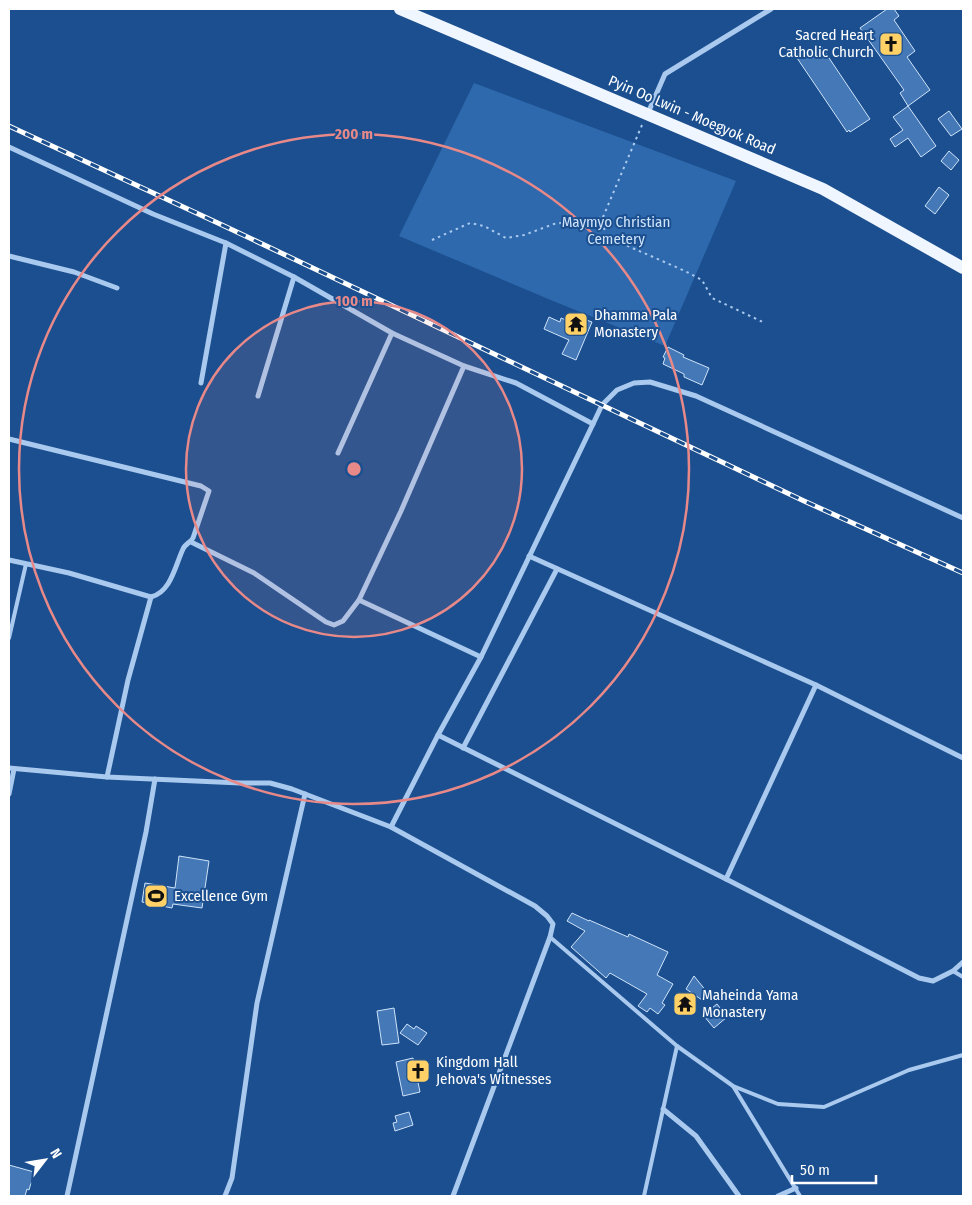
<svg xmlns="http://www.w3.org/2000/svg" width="972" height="1205" font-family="'Fira Sans Condensed',sans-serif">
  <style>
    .green { fill: #2e69ad }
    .building { fill: #4478b7; stroke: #cfe3fa }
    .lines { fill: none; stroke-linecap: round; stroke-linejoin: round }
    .path { stroke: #a9c9ee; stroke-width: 2; stroke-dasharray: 2.5 4; stroke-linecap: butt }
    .service { stroke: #a9c9ee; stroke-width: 4 }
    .minor { stroke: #a9c9ee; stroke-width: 5 }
    .primary { stroke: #f0f6ff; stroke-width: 12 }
    .rail-casing { stroke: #fff; stroke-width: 5 }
    .rail { stroke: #1b4f8f; stroke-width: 3; stroke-dasharray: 9; stroke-linecap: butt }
    .ring { fill: none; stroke: #e88989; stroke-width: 2.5 }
    .labels { text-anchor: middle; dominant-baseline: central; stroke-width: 4; stroke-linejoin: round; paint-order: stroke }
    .poi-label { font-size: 15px; fill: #fff; stroke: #1b4f8f; text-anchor: start }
    .street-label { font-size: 15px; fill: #fff; stroke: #1b4f8f }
    .park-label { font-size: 15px; fill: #cfe3fa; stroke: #1b4f8f }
    .centre { fill: #e88989; stroke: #1b4f8f; stroke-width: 2.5 }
    .ring-label { font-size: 15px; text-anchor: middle; font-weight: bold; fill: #e88989; stroke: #1b4f8f; stroke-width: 4; stroke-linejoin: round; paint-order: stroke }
  </style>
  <rect width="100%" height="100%" fill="#1b4f8f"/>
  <!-- green -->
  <path class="green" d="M474 83 736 181 665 346 553 301 399 236Z"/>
  <!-- building -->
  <g class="building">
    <path d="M887 9H894L899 16 894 20 915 51 907 57 930 90 908 106 900 93 904 90 860 28Z"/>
    <path d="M821 46 870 119 850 132 849 130 847 132 795 55 804 49 808 55Z"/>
    <path d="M908 106 936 146 921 157 908 138 895 147 890 139 903 130 893 117Z"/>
    <path d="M949 111 962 129 951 136 938 119Z"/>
    <path d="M949 151 959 160 951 170 941 161Z"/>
    <path d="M939 187 949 195 935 214 925 206Z"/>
    <path d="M549 317 560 322 561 318 578 325 581 318 592 322 576 360 562 354 569 340 544 329Z"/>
    <path d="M668 347 684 355 683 357 709 368 702 385 684 377V374L663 364 665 358 663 357Z"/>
    <path d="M179 856 209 861 202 908 173 904 172 908 142 902 145 883 175 888Z"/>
    <path d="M572 913 589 921V920L628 937 629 934 668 952 657 975 673 984 662 1003 665 1005 658 1014 650 1008 647 1012 638 1006 647 994 610 973 606 978 571 947 585 931 567 921Z"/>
    <path d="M694 976 707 992 702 1000 686 989Z"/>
    <path d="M717 1004 727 1017 714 1028 703 1015Z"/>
    <path d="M394 1008 399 1043 382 1045 377 1011Z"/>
    <path d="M407 1024 414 1029 416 1026 427 1033 418 1045 400 1033Z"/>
    <path d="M413 1058 420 1092 403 1096 396 1062Z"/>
    <path d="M409 1112 413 1125 395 1131 393 1123 397 1122 395 1116Z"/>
    <path d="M9 1165 34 1172 29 1190 27 1189 25 1196H9Z"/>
  </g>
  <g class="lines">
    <!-- path -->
    <g class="path">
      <path d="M642 125 603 217 605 236 685 271 702 280 712 298 765 323"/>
      <path d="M432 240 470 223 484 226 506 238 524 235 554 224 574 221 591 220 603 217"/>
    </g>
    <!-- service -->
    <g class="service">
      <path d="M9 638 26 564"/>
      <path d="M550 937 677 1046 733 1086 778 1104 824 1107 909 1070 963 1055"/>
      <path d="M953 971 963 977"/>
      <path d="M733 1086 800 1196"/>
      <path d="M644 1196 677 1046"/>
    </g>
    <!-- minor -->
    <g class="minor">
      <path d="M648 113 665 74 771 9"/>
      <path d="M9 147 153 214 226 243 294 277 392 333 464 366 516 383 593 424"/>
      <path d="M9 256 74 272 117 288"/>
      <path d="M201 383 226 243"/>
      <path d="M258 396 294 277"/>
      <path d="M9 439 201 486 209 491 193 538C191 542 185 544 183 549 175 566 171 592 151 597L128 680 107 777"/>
      <path d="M338 453 392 333"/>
      <path d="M191 542 254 573 326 622 334 625 343 621 359 600 401 511 464 366"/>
      <path d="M529 556 816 685 963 758"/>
      <path d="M9 560 69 573 151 597"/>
      <path d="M359 600 481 657"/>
      <path d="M438 735 726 879 919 978 933 981 953 971 963 962"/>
      <path d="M463 748 557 569"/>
      <path d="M9 768 107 777 240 783H270L292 789 391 827 535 906 547 916 553 924 550 937 453 1196"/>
      <path d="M9 794 14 769"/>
      <path d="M391 827 438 735 481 657 593 424 602 405 617 390 634 383 650 382 696 396 963 518"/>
      <path d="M726 879 816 685"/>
      <path d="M663 1109 696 1136 739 1196"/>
      <path d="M67 1196 146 832 155 779"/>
      <path d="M225 1196 232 1178 257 1003 305 794"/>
      <path d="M778 1196 796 1188"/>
    </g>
    <!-- primary -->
    <path class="primary" d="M400 9 823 189 963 268"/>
    <!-- rail casing -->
    <g class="rail-casing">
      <path id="rail" d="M9 126 220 224 804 501 963 573"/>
    </g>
    <!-- rail -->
    <use href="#rail" class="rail"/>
  </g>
  <!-- distance rings -->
  <circle cx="354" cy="469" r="168" fill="#e88989" fill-opacity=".12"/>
  <g class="ring">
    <circle cx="354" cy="469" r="168"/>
    <circle cx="354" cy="469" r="335"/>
  </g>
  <!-- icons -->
  <defs>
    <g id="church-square" transform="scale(1.25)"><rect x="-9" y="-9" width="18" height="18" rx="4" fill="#ffd166" stroke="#1b4f8f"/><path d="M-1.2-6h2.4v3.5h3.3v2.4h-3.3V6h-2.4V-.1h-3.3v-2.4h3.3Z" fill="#111"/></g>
    <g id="temple-square" transform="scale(1.25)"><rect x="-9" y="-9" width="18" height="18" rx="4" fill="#ffd166" stroke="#1b4f8f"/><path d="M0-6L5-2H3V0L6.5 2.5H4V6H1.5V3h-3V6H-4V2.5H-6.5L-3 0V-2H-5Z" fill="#111"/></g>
    <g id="stadium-square" transform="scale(1.25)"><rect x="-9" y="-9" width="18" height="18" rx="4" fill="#ffd166" stroke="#1b4f8f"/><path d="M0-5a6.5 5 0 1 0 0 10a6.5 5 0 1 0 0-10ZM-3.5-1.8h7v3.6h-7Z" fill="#111"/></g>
  </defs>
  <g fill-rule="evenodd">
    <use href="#church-square" x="891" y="44"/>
    <use href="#temple-square" x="576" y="324"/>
    <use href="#stadium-square" x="156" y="896"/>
    <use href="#temple-square" x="685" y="1004"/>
    <use href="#church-square" x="418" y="1071"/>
  </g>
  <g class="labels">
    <!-- poi labels -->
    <g class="poi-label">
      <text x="874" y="35" text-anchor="end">Sacred Heart<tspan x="874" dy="17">Catholic Church</tspan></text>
      <text x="594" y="315">Dhamma Pala<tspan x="594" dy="17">Monastery</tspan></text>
      <text x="174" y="896">Excellence Gym</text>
      <text x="702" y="995">Maheinda Yama<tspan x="702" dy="17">Monastery</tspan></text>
      <text x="436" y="1062">Kingdom Hall<tspan x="436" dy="17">Jehova's Witnesses</tspan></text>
    </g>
    <!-- street labels -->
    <g class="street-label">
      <text transform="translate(692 115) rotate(23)">Pyin Oo Lwin - Moegyok Road</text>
    </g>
    <!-- park labels -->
    <g class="park-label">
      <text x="616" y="222">Maymyo Christian<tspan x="616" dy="17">Cemetery</tspan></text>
    </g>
  </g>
  <circle cx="354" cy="469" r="8" class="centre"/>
  <g class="ring-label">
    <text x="354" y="139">200 m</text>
    <text x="354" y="306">100 m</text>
  </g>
  <!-- border -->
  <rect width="972" height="1205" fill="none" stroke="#ffffff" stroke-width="20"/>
  <!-- north arrow -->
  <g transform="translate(45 1160) rotate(59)" stroke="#1b4f8f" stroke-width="4" paint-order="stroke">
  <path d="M0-4L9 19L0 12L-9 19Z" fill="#ffffff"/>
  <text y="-8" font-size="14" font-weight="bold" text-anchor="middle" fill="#ffffff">N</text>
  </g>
  <!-- scale -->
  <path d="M792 1175v8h84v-8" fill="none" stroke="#ffffff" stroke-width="2.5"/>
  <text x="800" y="1175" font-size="15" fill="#ffffff" stroke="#1b4f8f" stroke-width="4" paint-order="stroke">50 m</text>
</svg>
